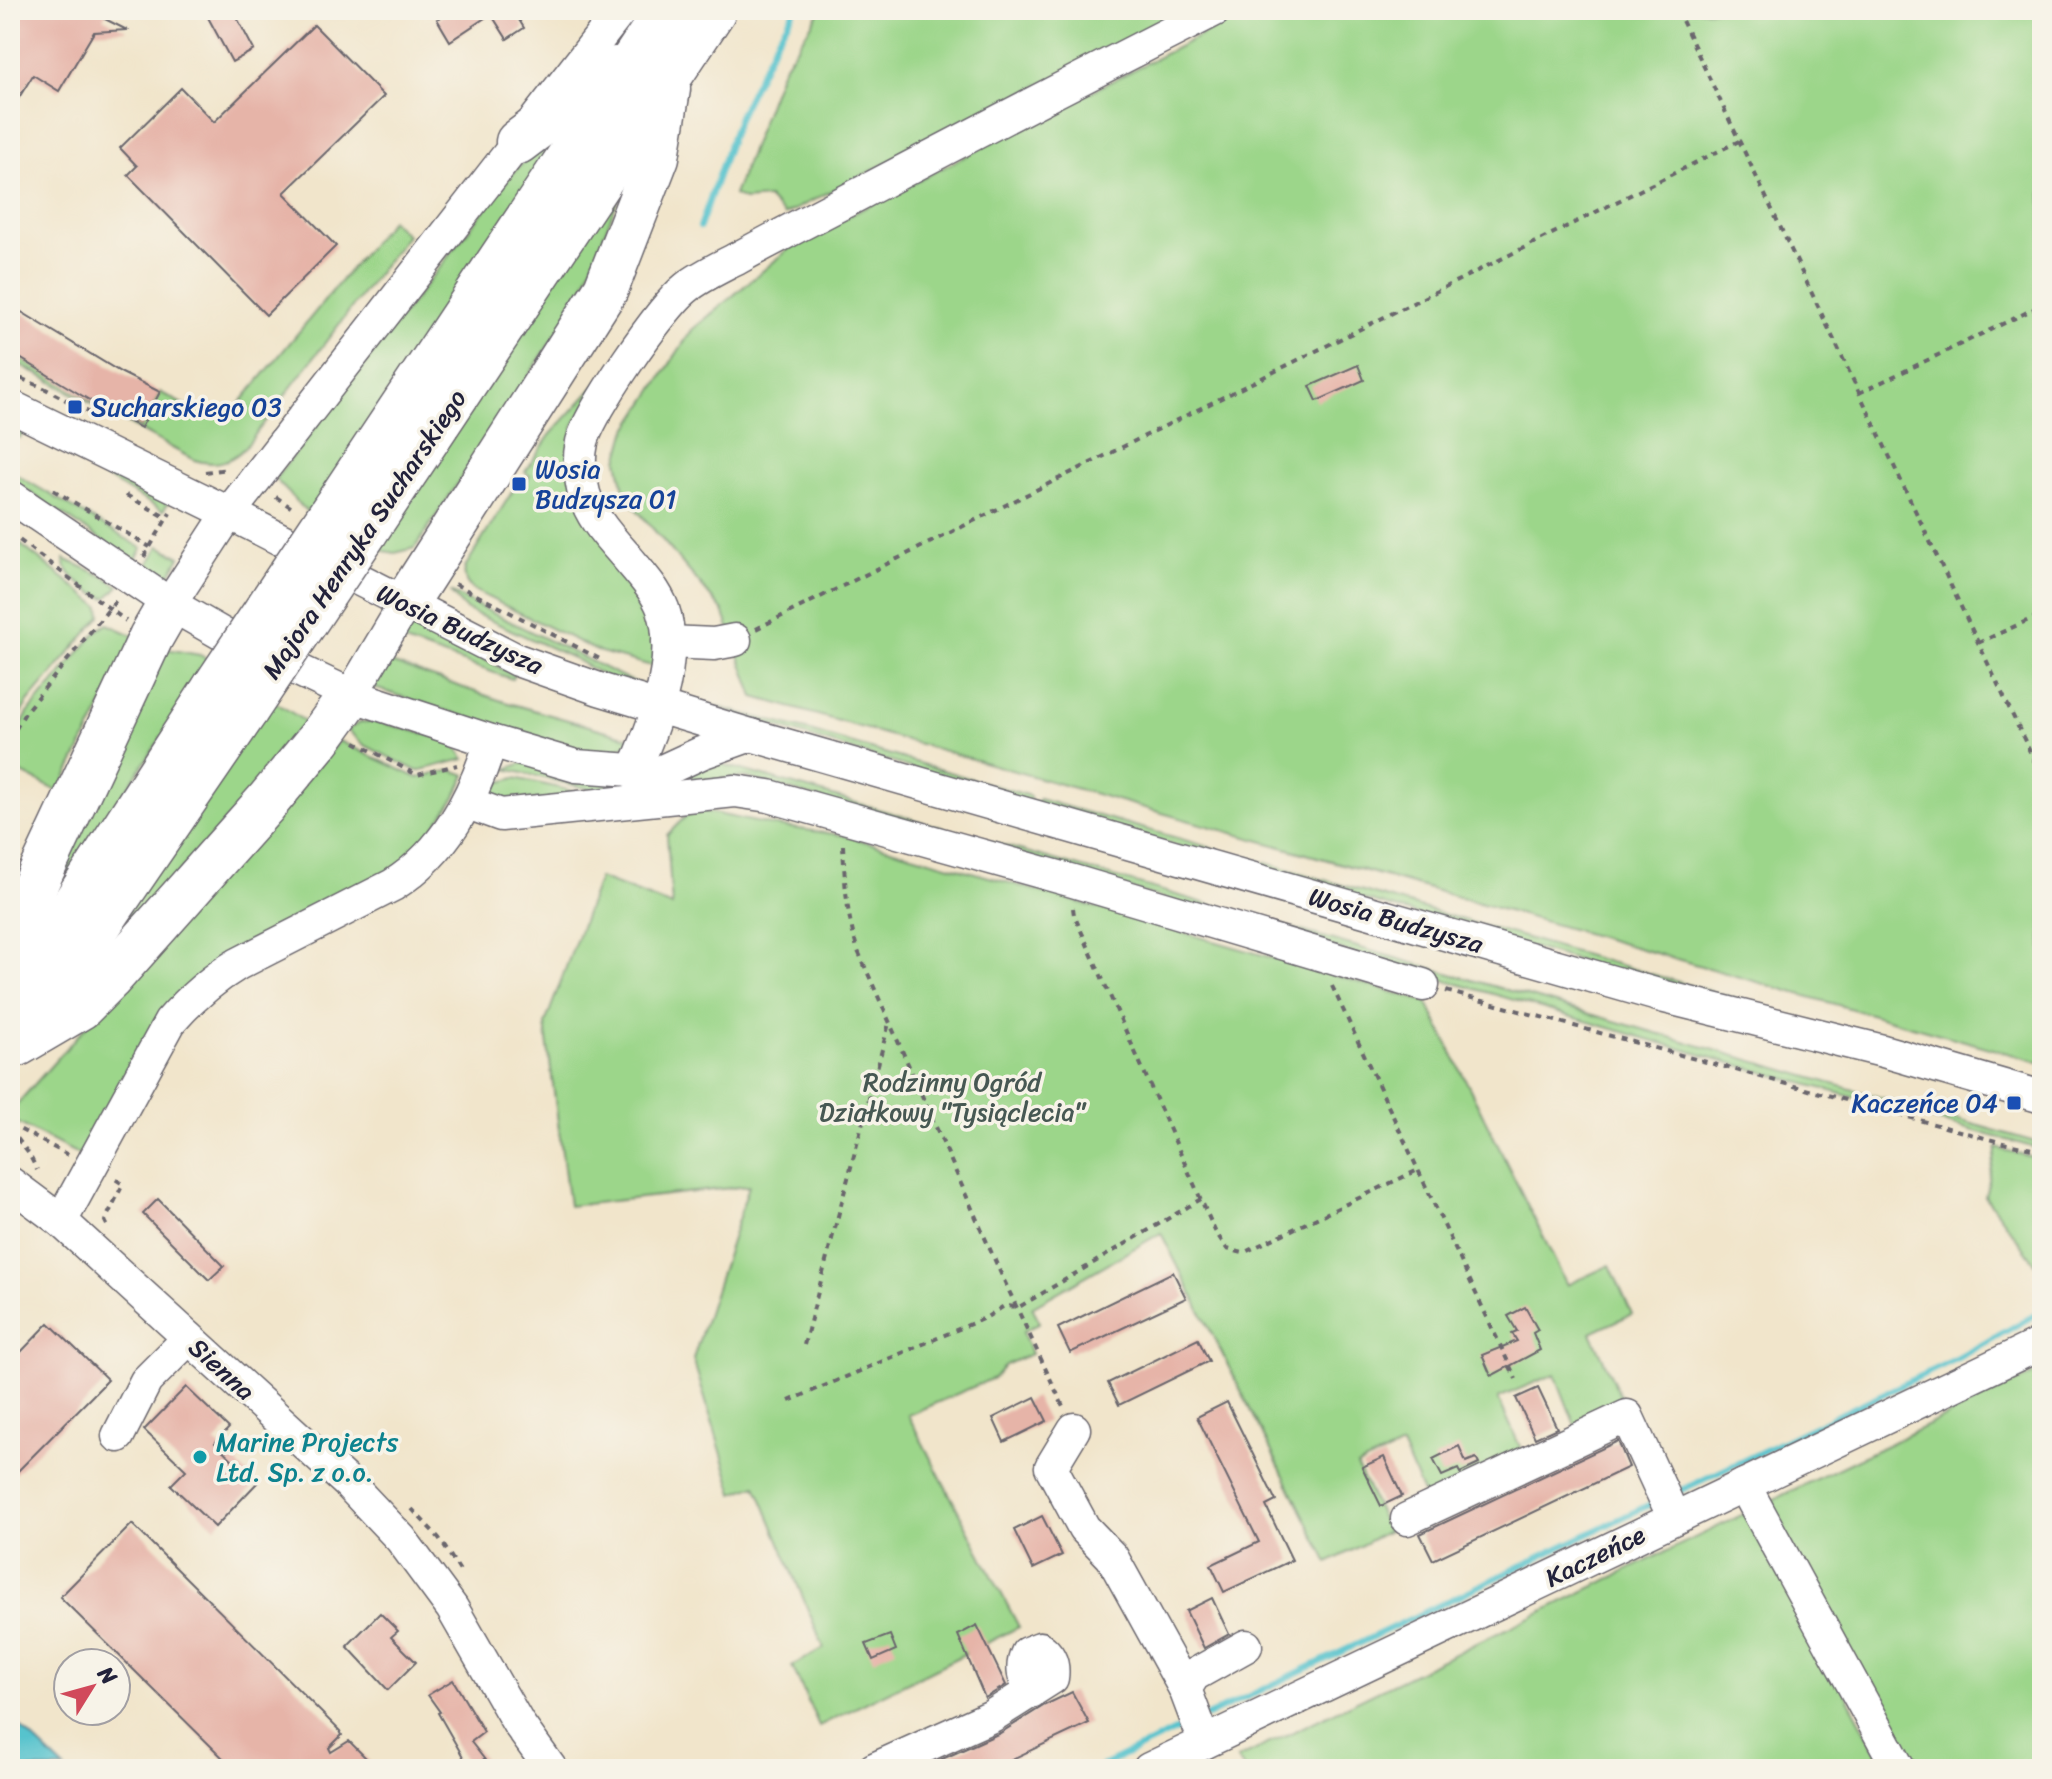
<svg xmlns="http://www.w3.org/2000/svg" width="2052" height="1779" font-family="Sriracha,sans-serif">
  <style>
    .green { fill: #9cd68a; stroke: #5f7c62; stroke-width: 2 }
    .water { fill: #56c3cd; stroke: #3c7284; stroke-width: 2 }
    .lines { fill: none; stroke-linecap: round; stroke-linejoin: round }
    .stream { stroke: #56c3cd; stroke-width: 6 }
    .building { fill: #e6b4a8 }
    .minor-casing { stroke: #6a666d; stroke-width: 35 }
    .highway-casing { stroke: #6a666d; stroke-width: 47 }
    .path { stroke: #6a666d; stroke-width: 4; stroke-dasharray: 6 6; stroke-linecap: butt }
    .minor { stroke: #fff; stroke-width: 32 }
    .highway { stroke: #fff; stroke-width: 44 }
    .highway-bridge-casing { stroke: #6a666d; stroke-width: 47; stroke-linecap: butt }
    .highway-bridge { stroke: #fff; stroke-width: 44 }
    .transit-dot { fill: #1a4fb4; stroke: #f7f3e8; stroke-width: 3 }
    .culture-dot { fill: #0f9aa8; stroke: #f7f3e8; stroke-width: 3 }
    .labels { text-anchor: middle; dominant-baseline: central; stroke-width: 7; stroke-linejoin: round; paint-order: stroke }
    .transit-label { font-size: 26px; fill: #164399; stroke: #f7f3e8; text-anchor: start }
    .street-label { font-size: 26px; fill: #22223b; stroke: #f7f3e8 }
    .park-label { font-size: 26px; fill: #475853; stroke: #f7f3e8 }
    .culture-label { font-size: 26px; fill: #0d838f; stroke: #f7f3e8; text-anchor: start }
  </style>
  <rect width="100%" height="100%" fill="#f7f3e8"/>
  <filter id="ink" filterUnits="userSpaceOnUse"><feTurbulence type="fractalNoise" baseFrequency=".0125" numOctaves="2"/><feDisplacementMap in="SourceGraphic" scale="16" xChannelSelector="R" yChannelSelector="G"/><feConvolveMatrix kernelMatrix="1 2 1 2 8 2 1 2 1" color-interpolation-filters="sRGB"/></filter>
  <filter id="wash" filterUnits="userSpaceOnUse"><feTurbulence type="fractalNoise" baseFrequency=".006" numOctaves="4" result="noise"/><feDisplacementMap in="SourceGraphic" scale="32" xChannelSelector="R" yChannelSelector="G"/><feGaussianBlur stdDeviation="1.8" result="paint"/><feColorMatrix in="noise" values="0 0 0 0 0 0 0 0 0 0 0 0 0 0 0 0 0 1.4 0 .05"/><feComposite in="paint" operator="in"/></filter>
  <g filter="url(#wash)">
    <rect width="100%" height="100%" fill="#f1e5cb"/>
    <!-- green -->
    <g class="green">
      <path d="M821 10H1188L784 215 768 198 744 200 734 195 781 71Z"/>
      <path d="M1250 10H2042V1063L754 697 723 611 625 496 618 460 626 432 692 330 796 243Z"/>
      <path d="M583 101 310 515 275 479 513 173Z"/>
      <path d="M638 148 578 301 415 548 395 553 373 549Z"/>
      <path d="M391 220 407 235 248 444C233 462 216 467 194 460L23 366 10 364V352L101 407 141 428 160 392 195 411 207 405 232 413Z"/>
      <path d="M605 375 573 427 627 575 651 616 655 667 597 651 477 592C466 585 463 580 465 567L517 484 523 487 530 476 525 472 550 435Z"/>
      <path d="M10 419 170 500 163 511 25 430 20 438 10 432Z"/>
      <path d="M10 471 142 548 134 562 10 479Z"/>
      <path d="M10 536 100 607 101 616 28 702 11 729Z"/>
      <path d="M159 546 180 557 165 583 145 570Z"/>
      <path d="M64 559 103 576 119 586 107 598C91 595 64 575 64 559Z"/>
      <path d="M450 592 629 680 643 685 635 688 618 684 573 658 465 609Z"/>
      <path d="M409 622 514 675 512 679 399 640Z"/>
      <path d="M108 624 137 637 59 792 10 767V748L28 713 98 630Z"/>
      <path d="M161 648 200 655 212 662 15 955Z"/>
      <path d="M388 662 505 702 638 740 607 753H580L371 687Z"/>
      <path d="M680 697 806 730 1030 796V800L1038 802 1039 799 1220 850 1218 853 1227 856 1228 852 1734 998 1744 1008 989 792Z"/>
      <path d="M272 700 312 726 68 994Z"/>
      <path d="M361 722H379L452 741 465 759 417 771 364 745 347 730Z"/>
      <path d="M339 741 418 778 452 770 466 775 453 801 409 860 212 963 85 1158 10 1119V1112Z"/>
      <path d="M704 759 2042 1144V1146L2032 1147 1706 1056 746 777 594 790 506 769 523 763Z"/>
      <path d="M515 778 582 793 583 800 493 799 492 787 494 780 501 782Z"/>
      <path d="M693 809 770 825 842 835 1427 1002 1567 1285 1610 1265 1632 1314 1591 1333 1627 1410 1578 1433 1555 1374 1498 1398 1525 1458 1428 1505 1402 1446 1357 1466 1388 1531 1328 1563 1161 1233 1032 1307 1040 1322 1023 1332 1031 1354 1005 1365 994 1378 908 1415 1019 1627 819 1726 792 1666 824 1648 756 1485 734 1494 693 1359 749 1186 569 1206 545 1024 599 878 672 906 667 835Z"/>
      <path d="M1997 1148 2031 1157 2042 1156V1272L1985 1196Z"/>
      <path d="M2042 1370V1769H1911L1768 1502Z"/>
      <path d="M1748 1512 1886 1769H1244L1237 1759Z"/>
    </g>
    <!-- water -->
    <path class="water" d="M10 1717 65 1769H10Z"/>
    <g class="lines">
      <!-- stream -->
      <g class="stream">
        <path d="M700 227 739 116 776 41 795 10"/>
        <path d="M1673 1494 1956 1359 2042 1311"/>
        <path d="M1207 1716 1655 1502"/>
        <path d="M1096 1769 1190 1724"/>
      </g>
    </g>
    <g id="blocks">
      <!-- building -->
      <g class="building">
        <path d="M10 10H108L103 18 127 30 94 32 59 91 33 75 10 112Z"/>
        <path d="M204 10H233L254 50 232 62Z"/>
        <path d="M453 10H513L524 28 507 39 491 14 450 41 437 19Z"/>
        <path d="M314 25 384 96 284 193 336 246 266 315 128 175 137 166 120 148 181 88 214 122Z"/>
        <path d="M10 305 122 373 160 392 141 428 101 407 10 352Z"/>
        <path d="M1358 365 1364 380 1317 401 1310 386Z"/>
        <path d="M158 1199 224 1266 209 1280 143 1214Z"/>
        <path d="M1173 1272 1186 1298 1070 1353 1058 1328Z"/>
        <path d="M1525 1307 1538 1330 1533 1333 1540 1350 1491 1376 1482 1355 1517 1341 1512 1333 1517 1331 1508 1316Z"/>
        <path d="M49 1323 108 1380 10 1479V1347L18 1355Z"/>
        <path d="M1198 1339 1209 1361 1119 1405 1108 1383Z"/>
        <path d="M186 1387 229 1428 215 1443 257 1483 215 1527 171 1485 186 1470 144 1430Z"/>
        <path d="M1538 1388 1557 1428 1535 1438 1516 1398Z"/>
        <path d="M1035 1397 1047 1421 1004 1442 993 1418Z"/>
        <path d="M1227 1402 1276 1501 1266 1506 1292 1560 1224 1592 1211 1565 1259 1542 1197 1417Z"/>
        <path d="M1618 1441 1629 1467 1433 1560 1420 1534Z"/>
        <path d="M1459 1446 1466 1462 1476 1458 1479 1464 1460 1473 1458 1469 1442 1476 1433 1459Z"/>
        <path d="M1384 1457 1402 1496 1381 1506 1362 1467Z"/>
        <path d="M1042 1516 1062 1555 1033 1569 1014 1530Z"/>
        <path d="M132 1524 340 1731 342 1735 329 1748 331 1752 349 1741 377 1769H234L60 1597Z"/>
        <path d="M1212 1598 1229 1634 1204 1648 1186 1611Z"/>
        <path d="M380 1613 398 1631 391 1637 416 1662 388 1690 347 1646Z"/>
        <path d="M977 1625 1006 1685 985 1698 958 1635Z"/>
        <path d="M890 1635 896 1650 873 1660 866 1644Z"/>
        <path d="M453 1680 484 1732 471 1742 492 1769H470L438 1713 440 1712 428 1695Z"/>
        <path d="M1072 1692 1089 1723 991 1769H920L1000 1733 1045 1705Z"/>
      </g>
    </g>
  </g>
  <g filter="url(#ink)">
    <use href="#blocks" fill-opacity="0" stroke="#6a666d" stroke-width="2"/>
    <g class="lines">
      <!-- minor casing -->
      <g class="minor-casing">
        <g id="minor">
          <path d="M10 406 229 513 517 660 599 689 751 735 1665 997 1883 1051 2042 1097"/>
          <path d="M10 496 170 604 224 635 351 695 491 741 576 766 660 772 701 753 751 735"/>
          <path d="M170 604 229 513 621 10"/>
          <path d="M668 642 714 644 735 640"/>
          <path d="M351 695 405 604"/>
          <path d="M633 772C654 727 680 659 663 609 655 588 639 572 625 555 607 535 586 512 582 484 579 470 579 456 582 442 590 411 661 308 686 288 701 276 721 267 738 258 775 238 813 218 850 199 971 135 1093 72 1215 10"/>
          <path d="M468 803 501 815 735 791 769 796 1073 881 1423 985"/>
          <path d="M10 1183 61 1221 349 1484 401 1539 452 1608 518 1723 551 1769"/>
          <path d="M61 1221 170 1022C191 998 211 980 238 964L393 885C445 852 473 799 491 741"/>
          <path d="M1074 1429 1051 1467 1084 1528 1112 1557 1185 1689"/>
          <path d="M118 1436 146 1381 189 1338"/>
          <path d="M1744 1485 1899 1769"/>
          <path d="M1407 1519 1627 1416 1674 1518"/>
          <path d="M1205 1742 1185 1689 1194 1675 1246 1646"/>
          <path d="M874 1769 992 1716 1052 1678C1054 1665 1051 1656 1040 1648L1027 1653C1020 1668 1024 1678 1031 1692"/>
          <path d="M1149 1769 2042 1343"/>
        </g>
      </g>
      <!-- highway casing -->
      <g class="highway-casing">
        <g id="highway">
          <path d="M518 142 615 69"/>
          <path d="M334 509 667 10"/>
          <path d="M366 531 714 10"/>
          <path d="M405 604 606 289 657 157 668 89"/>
          <path d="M10 939 151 637 170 604"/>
          <path d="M10 1003 215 687"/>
          <path d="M25 1033 247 709"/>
          <path d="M18 1044 81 1007 109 979 265 804 319 739 351 695"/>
        </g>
      </g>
      <!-- path -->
      <g class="path">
        <path d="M1677 10 2042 777"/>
        <path d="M10 374 42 387 88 412"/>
        <path d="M1859 393 2042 305"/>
        <path d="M205 472 228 469"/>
        <path d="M53 490 150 547"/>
        <path d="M126 495 167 518"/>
        <path d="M276 497 295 510"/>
        <path d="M10 533 126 621"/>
        <path d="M144 557 170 513"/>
        <path d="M455 584 600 659"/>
        <path d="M756 629 1739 141"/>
        <path d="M1978 643 2042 614"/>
        <path d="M10 739 26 711 118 598"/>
        <path d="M355 742 417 775 457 765"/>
        <path d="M843 845C845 884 846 913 858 951L1001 1274 1063 1406"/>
        <path d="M1073 908 1074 915 1215 1231 1227 1249 1243 1253 1418 1170"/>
        <path d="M1332 986 1516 1379"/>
        <path d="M1446 991 2007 1144 2042 1151"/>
        <path d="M10 1124 68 1155"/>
        <path d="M10 1129 29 1154 37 1170"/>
        <path d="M107 1225 105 1221 123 1184 115 1179"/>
        <path d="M804 1345 889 1023"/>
        <path d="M789 1401 987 1317 1004 1306 1019 1307 1201 1199"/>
        <path d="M412 1509 439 1538 462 1574"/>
      </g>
      <!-- minor -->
      <use href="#minor" class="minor"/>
      <!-- highway -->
      <use href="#highway" class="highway"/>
      <!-- highway-bridge casing -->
      <g class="highway-bridge-casing">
        <g id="highway-bridge">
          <path d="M215 687 334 509"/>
          <path d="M247 709 366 531"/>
        </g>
      </g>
      <!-- highway-bridge -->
      <use href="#highway-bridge" class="highway-bridge"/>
    </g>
  </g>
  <!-- markers -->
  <g class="transit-dot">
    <rect x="67" y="399" width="16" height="16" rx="4"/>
    <rect x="511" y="476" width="16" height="16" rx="4"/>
    <rect x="2006" y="1095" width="16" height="16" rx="4"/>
  </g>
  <circle class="culture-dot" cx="200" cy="1457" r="8"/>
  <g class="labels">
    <!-- transit labels -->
    <g class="transit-label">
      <text x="91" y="407">Sucharskiego 03</text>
      <text x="535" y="469">Wosia<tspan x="535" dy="30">Budzysza 01</tspan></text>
      <text x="1998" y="1103" text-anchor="end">Kaczeńce 04</text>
    </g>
    <!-- street labels -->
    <g class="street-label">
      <text transform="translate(364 534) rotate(-56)">Majora Henryka Sucharskiego</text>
      <text transform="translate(460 629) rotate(25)">Wosia Budzysza</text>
      <text transform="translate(1396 920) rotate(16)">Wosia Budzysza</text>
      <text transform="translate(222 1369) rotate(42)">Sienna</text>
      <text transform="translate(1595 1556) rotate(-26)">Kaczeńce</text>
    </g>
    <!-- park labels -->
    <g class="park-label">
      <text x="952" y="1082">Rodzinny Ogród<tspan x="952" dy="30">Działkowy "Tysiąclecia"</tspan></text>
    </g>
    <!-- culture labels -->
    <g class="culture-label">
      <text x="216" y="1442">Marine Projects<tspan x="216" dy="30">Ltd. Sp. z o.o.</tspan></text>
    </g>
  </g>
  <!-- margin -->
  <rect width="2052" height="1779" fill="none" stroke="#f7f3e8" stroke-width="40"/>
  <!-- north arrow -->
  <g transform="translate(92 1687) rotate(53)"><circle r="38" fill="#f7f3e8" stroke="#a29fa3" stroke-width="2"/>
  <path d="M0-6L14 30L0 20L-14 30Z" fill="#d1495b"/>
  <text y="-12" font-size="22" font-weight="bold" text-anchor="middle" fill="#22223b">N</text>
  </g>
</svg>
